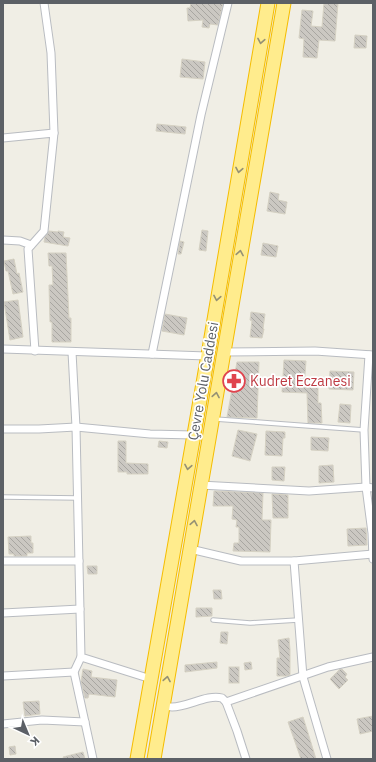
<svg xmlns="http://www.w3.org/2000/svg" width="376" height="762" font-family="'IBM Plex Sans',sans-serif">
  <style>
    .building { fill: url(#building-back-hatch); stroke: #d5d1c3 }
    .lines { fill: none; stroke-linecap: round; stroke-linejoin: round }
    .lane-casing { stroke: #b9bcc1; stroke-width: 5.5 }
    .street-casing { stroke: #b9bcc1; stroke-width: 9 }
    .highway-casing { stroke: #f5bd00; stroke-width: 15 }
    .lane { stroke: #fff; stroke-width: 3.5 }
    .street { stroke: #fff; stroke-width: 7 }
    .highway { stroke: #ffec8d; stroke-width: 13 }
    .oneway { stroke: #959174 }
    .labels { text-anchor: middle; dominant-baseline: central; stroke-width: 3.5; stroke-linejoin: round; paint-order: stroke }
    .street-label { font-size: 14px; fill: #5c6066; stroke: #fff }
    .health-label { font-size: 14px; fill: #be3a42; stroke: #fff; text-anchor: start }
  </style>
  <defs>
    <pattern id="building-back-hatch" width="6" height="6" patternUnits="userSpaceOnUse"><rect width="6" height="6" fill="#cbc8c2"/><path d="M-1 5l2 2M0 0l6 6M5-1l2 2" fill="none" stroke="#a8a6a1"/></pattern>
  </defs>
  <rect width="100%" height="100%" fill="#f0eee5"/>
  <!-- building -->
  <g class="building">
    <path d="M191 3H223L218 25 210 24 209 28 202 27 203 20 188 21 187 8H190Z"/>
    <path d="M324 3H338L335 41 319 40 317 58 303 57 304 39 299 38 302 10 313 11 311 26 322 27Z"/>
    <path d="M355 35 367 36 366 48H354Z"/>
    <path d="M182 59 205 62 203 79 180 77Z"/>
    <path d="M157 124 186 127 185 134 156 131Z"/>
    <path d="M270 192 279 194 278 200 287 202 285 214 267 211Z"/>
    <path d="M202 230 208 231 206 251 199 250Z"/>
    <path d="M49 231 58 232V231L64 232 63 237 70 238 68 246 44 242 45 237Z"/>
    <path d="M180 241 184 242 181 254H178Z"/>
    <path d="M263 243 278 246 276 257 261 255Z"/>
    <path d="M48 253H66L69 318H71V342H52V322H50L49 285H53L52 266H49Z"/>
    <path d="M14 259 17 274 19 273 23 292 13 294 8 271H6L4 261Z"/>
    <path d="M18 300 23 337 10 340 4 302Z"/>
    <path d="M251 312 265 314 263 329H264L262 338 250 337 252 321 250 320Z"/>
    <path d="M165 314 187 318 184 335 162 331Z"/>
    <path d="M284 360 306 361 304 387 318 388V403H321L322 423H308L307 393 282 392Z"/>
    <path d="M237 362H259L257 418 227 417Z"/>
    <path d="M330 371 354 372 353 390 329 389Z"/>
    <path d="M340 404 351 405 350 423 338 422Z"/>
    <path d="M238 430 257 434 250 461 232 456Z"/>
    <path d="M266 431 285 432V438H283L282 456 265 455Z"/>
    <path d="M311 437 329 438 328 451 311 450Z"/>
    <path d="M118 441H126V463L148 464V474H127V472H118Z"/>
    <path d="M159 441 168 442 167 448 158 447Z"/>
    <path d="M333 465 334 482 319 483V466Z"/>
    <path d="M272 467H285L284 481 272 480Z"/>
    <path d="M214 491 263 493 262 520H271L270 552 233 551 234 543H239V527H236L237 520 232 519 233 506H213Z"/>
    <path d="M272 494 288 495V518H273Z"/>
    <path d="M366 528 367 545 348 546 347 529Z"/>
    <path d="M31 536V543H33V553H27V556H14V554H9L8 537Z"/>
    <path d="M87 566H97V574H88Z"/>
    <path d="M213 590H221L222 599H214Z"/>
    <path d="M196 608H212V616L196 617Z"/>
    <path d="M221 632H228L227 644 220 643Z"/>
    <path d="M289 638 290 650V675L287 676H277V658H280L278 640Z"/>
    <path d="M217 662V668L185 672V665Z"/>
    <path d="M251 662 252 669 245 670 244 663Z"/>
    <rect x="229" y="667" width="10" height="16"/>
    <path d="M83 669 92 671 91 677 117 680 115 697 89 694 88 698H85L81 682Z"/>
    <path d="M340 669H342L347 674 345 677 348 680 339 689 330 679Z"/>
    <path d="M39 701 40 714 25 716 23 702Z"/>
    <path d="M373 716V731L360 734 357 719Z"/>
    <path d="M303 717 308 733 316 759H301L288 722Z"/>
    <path d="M15 746 16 754 10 755 9 747Z"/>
    <path d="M83 752 85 759H64L63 757Z"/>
  </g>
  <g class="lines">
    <!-- lane casing -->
    <g class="lane-casing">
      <g id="lane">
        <path d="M215 419 364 430"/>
        <path d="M3 497 78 498"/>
        <path d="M213 620 250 623 298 620"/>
      </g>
    </g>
    <!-- street casing -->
    <g class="street-casing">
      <g id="street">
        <path d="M44 3 51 53 54 133"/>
        <path d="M3 138 54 133 44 231 28 249 35 351"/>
        <path d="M3 240 20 241 31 245"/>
        <path d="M3 349 207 356"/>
        <path d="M72 352 76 427 81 657 151 679"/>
        <path d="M224 352 315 351 373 355"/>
        <path d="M152 354 201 115 228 3"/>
        <path d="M369 355 364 430 366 487 372 533 373 559"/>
        <path d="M3 429H39L76 427 150 434 193 435"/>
        <path d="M200 485 309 491 366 487 373 488"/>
        <path d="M190 549 241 561H294L373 554"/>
        <path d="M3 561H79"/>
        <path d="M294 561 303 677 327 759"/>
        <path d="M3 613 80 609"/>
        <path d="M81 657 74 672 93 759"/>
        <path d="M3 676 74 672"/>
        <path d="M226 702 328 667 373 657"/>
        <path d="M163 705C166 706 169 707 172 707 188 707 207 694 222 698L226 702 237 731 246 759"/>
        <path d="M3 724 42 720 85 722"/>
      </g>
    </g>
    <!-- highway casing -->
    <g class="highway-casing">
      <g id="highway">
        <path d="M137 759 209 349 268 3"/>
        <path d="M154 759 284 3"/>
      </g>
    </g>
    <!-- lane -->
    <use href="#lane" class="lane"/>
    <!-- street -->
    <use href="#street" class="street"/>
    <!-- highway -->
    <use href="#highway" class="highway"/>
  </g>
  <!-- one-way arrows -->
  <defs><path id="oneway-chevron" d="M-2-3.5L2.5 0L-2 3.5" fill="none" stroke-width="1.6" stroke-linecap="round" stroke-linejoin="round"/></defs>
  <g class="oneway">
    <use href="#oneway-chevron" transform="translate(261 41) rotate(100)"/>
    <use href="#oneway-chevron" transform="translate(239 170) rotate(100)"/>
    <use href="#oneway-chevron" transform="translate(240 253) rotate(-80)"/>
    <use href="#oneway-chevron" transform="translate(217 298) rotate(100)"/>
    <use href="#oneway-chevron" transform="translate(216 395) rotate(-80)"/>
    <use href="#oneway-chevron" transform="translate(188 467) rotate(100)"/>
    <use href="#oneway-chevron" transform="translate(194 523) rotate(-80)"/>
    <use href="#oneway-chevron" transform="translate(167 679) rotate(-80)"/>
  </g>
  <!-- icons -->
  <defs>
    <g id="pharmacy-ring" transform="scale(1.15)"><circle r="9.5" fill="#fff" stroke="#e0444e" stroke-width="1.5"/><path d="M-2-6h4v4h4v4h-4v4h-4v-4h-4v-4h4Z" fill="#e0444e"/></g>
  </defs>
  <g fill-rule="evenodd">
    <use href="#pharmacy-ring" x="234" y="381"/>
  </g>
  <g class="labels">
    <!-- street labels -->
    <g class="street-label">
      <text transform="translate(203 381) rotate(-80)">Çevre Yolu Caddesi</text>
    </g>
    <!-- health labels -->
    <g class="health-label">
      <text x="250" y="381">Kudret Eczanesi</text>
    </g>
  </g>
  <!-- border -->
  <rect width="376" height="762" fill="none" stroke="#5c6066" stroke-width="8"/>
  <!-- north arrow -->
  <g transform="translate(28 734) rotate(136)" stroke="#ffffff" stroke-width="3" paint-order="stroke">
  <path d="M0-3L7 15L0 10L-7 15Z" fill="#5c6066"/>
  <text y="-6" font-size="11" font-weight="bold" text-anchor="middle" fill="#5c6066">K</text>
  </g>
</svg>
